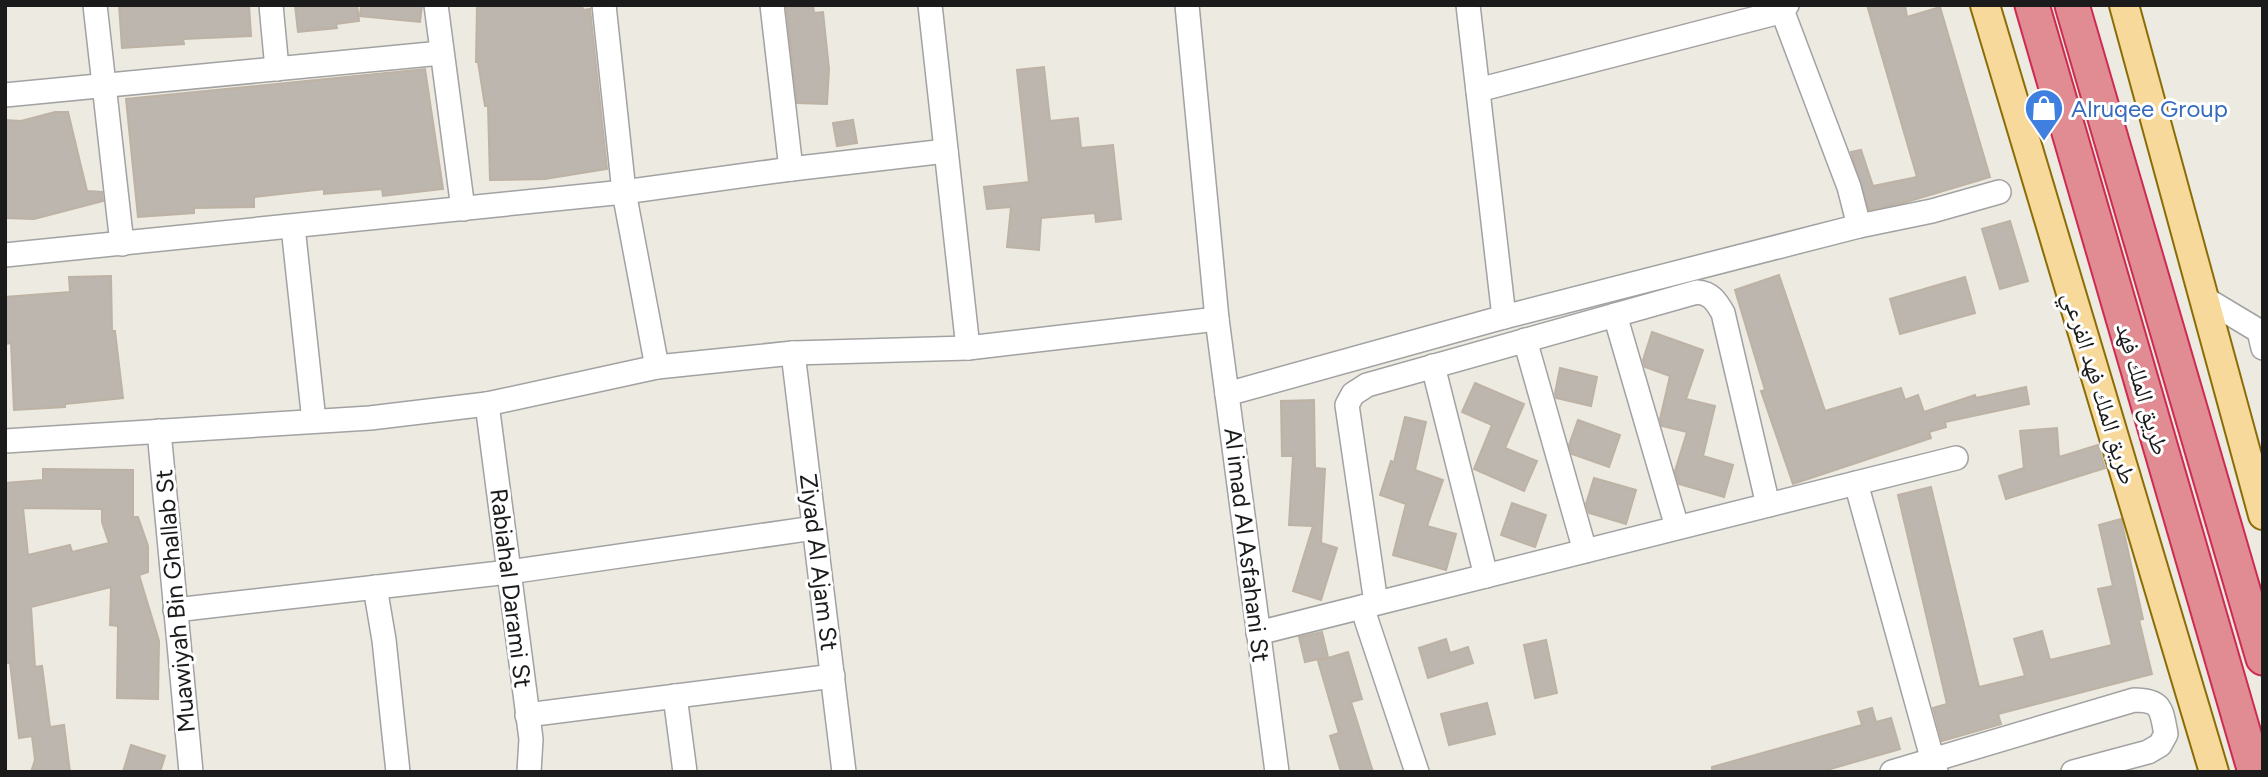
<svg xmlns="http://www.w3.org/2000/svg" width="2268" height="777" font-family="Figtree,'Noto Naskh Arabic',sans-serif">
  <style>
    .building { fill: #bcb6ae; stroke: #bdb2a4; stroke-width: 2; fill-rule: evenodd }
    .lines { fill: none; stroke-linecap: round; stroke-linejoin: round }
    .minor-casing { stroke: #a2a2a2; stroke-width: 26 }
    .major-casing { stroke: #8b6d07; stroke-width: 32 }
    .highway-casing { stroke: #cd2b51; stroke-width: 37 }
    .minor { stroke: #fff; stroke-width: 23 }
    .major { stroke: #f7d99b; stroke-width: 28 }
    .highway { stroke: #e18b92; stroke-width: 33 }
    .labels { text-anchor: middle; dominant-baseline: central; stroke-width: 6; stroke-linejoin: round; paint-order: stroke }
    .shop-label { font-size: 24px; fill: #366cbe; stroke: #fff; text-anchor: start }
    .street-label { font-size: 24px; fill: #1b1b1b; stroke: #fff }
  </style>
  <rect width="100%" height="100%" fill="#eceae1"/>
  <!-- building -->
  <g class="building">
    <path d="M119 5H249L251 36 183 39 184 44 122 48Z"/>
    <path d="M295 5H357L359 21 336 24 337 28 298 32Z"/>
    <path d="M361 5H422L420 22 360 16Z"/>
    <path d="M477 5H582L583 10 590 9 607 169 545 179 490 180 488 106H485L478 62H476Z"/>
    <path d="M786 5H813L814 13 823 12 829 69 827 104 797 103Z"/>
    <path d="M1867 5H1905L1907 17 1940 7 1990 177 1903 203 1869 210 1851 152 1861 150 1873 186 1917 177Z"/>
    <path d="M1044 67 1050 121 1078 118 1081 148 1113 145 1121 219 1096 222 1095 213 1041 218 1039 250 1007 247 1011 207 987 209 984 187 1029 182 1017 70Z"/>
    <path d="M425 69 443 189 383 196 382 189 324 194V189L254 197V207L194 208V213L138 217 126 99Z"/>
    <path d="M55 112H68L87 191 102 192 103 201 34 219 5 218V120L21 121Z"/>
    <path d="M853 120 857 143 837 146 833 123Z"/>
    <path d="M2010 221 2028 281 2000 289 1982 229Z"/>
    <path d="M1779 275 1825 411 1901 388 1905 400 1918 395 1924 412 1975 395 1976 398 2026 387 2029 404 1945 422 1946 427 1929 432 1931 438 1793 484 1761 391 1765 390 1735 290Z"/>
    <path d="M111 276 112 331H115L123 398 65 404V407L14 410 11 343 5 344V297L70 292 69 277Z"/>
    <path d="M1965 277 1975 313 1900 334 1890 299Z"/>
    <path d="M1652 332 1703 350 1686 399 1715 406 1703 456 1733 465 1724 497 1679 484 1675 471 1687 432 1662 426 1660 419 1670 376 1645 367 1643 360Z"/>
    <path d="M1560 368 1597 377 1591 406 1556 398 1555 393Z"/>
    <path d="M1475 383 1524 404 1505 448 1537 461 1524 491 1474 469 1492 425 1462 412Z"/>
    <path d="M1314 400 1315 468 1325 469 1321 543 1337 548 1321 600 1293 591 1313 526 1289 525 1293 456H1282L1281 401Z"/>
    <path d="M1405 417 1426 422 1415 470 1443 480 1427 526 1456 534 1446 570 1393 555 1406 504 1380 495 1391 461 1394 462Z"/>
    <path d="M1578 420 1620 435 1609 467 1572 454 1569 445Z"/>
    <path d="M2057 428 2059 457 2098 445 2105 468 2006 499 1999 476 2024 468 2020 431Z"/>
    <path d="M43 469 133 470V517H138L148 546V572L139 575 159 641 158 699 117 698 118 626 110 625 111 587 31 607 35 667 42 666 50 727 64 725 70 772H31L35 760 32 736 19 738 10 663H5V483L43 480ZM23 508 102 509V522L109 543 72 552 70 545 28 555Z"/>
    <path d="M1594 478 1636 490 1626 524 1589 513 1586 504Z"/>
    <path d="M1931 487 1979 687 2025 676 2014 639 2042 631 2050 660 2112 645 2098 589 2113 586 2099 525 2121 519 2143 619 2139 620 2152 674 1998 714 2001 724 1942 741 1933 708 1947 704 1898 495Z"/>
    <path d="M1512 503 1546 515 1535 547 1501 535Z"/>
    <path d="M1322 632 1328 657 1305 662 1299 637Z"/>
    <path d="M1446 639 1450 653 1468 647 1473 663 1428 678 1419 648Z"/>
    <path d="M1546 640 1557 693 1535 698 1524 645Z"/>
    <path d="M1348 652 1362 699 1351 702 1373 772H1341L1330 736 1339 733 1318 661Z"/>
    <path d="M1487 703 1495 734 1449 745 1441 714Z"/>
    <path d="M1872 708 1876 722 1891 718 1900 749 1820 772H1712V767L1862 725 1858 712Z"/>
    <path d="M131 745 165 756 160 772H123Z"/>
  </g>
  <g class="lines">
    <!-- minor casing -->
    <g class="minor-casing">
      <g id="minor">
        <path d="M95 5 122 244"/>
        <path d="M271 5 277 69"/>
        <path d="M436 5 463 209"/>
        <path d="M604 5 624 192 657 367"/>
        <path d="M772 5 791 169"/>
        <path d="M930 5 968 348"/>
        <path d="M1187 5 1217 319 1277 772"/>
        <path d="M1468 5 1504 317"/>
        <path d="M1478 90 1772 14 1782 10 1787 5"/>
        <path d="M5 95 441 53"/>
        <path d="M1859 226 1932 211 1999 192"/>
        <path d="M293 227 314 421"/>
        <path d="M5 255 624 192 791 169 946 151"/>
        <path d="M2204 298 2259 331 2263 348"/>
        <path d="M1615 315 1677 527"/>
        <path d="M1525 340 1585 551"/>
        <path d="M793 353 844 772"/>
        <path d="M1433 366 1486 576"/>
        <path d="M1227 394 1504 317 1859 226 1849 187 1782 10"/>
        <path d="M487 404 531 739 529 772"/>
        <path d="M159 431 191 772"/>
        <path d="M5 441 370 418 487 404 657 367 793 353 968 348 1217 319"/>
        <path d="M1856 483 1936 772"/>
        <path d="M375 587 384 640 398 772"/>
        <path d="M1376 603 1347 405 1353 394 1367 385 1697 292C1711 293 1716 301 1723 313L1768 505"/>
        <path d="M1362 607 1417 772"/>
        <path d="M175 610 509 572 814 528"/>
        <path d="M1258 633 1956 458"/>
        <path d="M675 696 685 772"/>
        <path d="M527 715 833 676"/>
        <path d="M1892 772 2134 700C2162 700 2161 709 2166 734L2160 745 2148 752 2073 772"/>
      </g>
    </g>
    <!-- major casing -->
    <g class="major-casing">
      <g id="major">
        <path d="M1985 5 2214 772"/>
        <path d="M2124 5 2263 515"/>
      </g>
    </g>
    <!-- highway casing -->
    <g class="highway-casing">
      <g id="highway">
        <path d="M2032 5 2255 772"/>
        <path d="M2072 5 2263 658"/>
      </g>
    </g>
    <!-- minor -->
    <use href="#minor" class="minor"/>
    <!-- major -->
    <use href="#major" class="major"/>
    <!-- highway -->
    <use href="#highway" class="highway"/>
  </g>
  <!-- icons -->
  <defs>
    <g id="shop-pin" transform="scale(2.0125)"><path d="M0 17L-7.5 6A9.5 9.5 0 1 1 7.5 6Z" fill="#3f7fe0" stroke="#fff"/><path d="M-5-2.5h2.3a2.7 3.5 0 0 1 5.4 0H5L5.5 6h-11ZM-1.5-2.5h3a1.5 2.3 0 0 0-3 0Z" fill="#fff"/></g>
  </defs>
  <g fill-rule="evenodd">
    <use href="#shop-pin" x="2044" y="108"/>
  </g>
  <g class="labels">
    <!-- shop labels -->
    <g class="shop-label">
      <text x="2071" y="108">Alruqee Group</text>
    </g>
    <!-- street labels -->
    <g class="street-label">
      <text transform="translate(2100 388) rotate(73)">طريق الملك فهد الفرعي</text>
      <text transform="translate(2143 389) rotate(74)">طريق الملك فهد</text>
      <text transform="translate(1247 545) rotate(83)">Al imad Al Asfahani St</text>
      <text transform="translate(819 562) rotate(83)">Ziyad Al Ajam St</text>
      <text transform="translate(511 588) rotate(83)">Rabiahal Darami St</text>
      <text transform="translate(175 601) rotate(-95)">Muawiyah Bin Ghallab St</text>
    </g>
  </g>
  <!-- border -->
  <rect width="2268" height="777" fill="none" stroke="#1b1b1b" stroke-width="14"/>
</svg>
